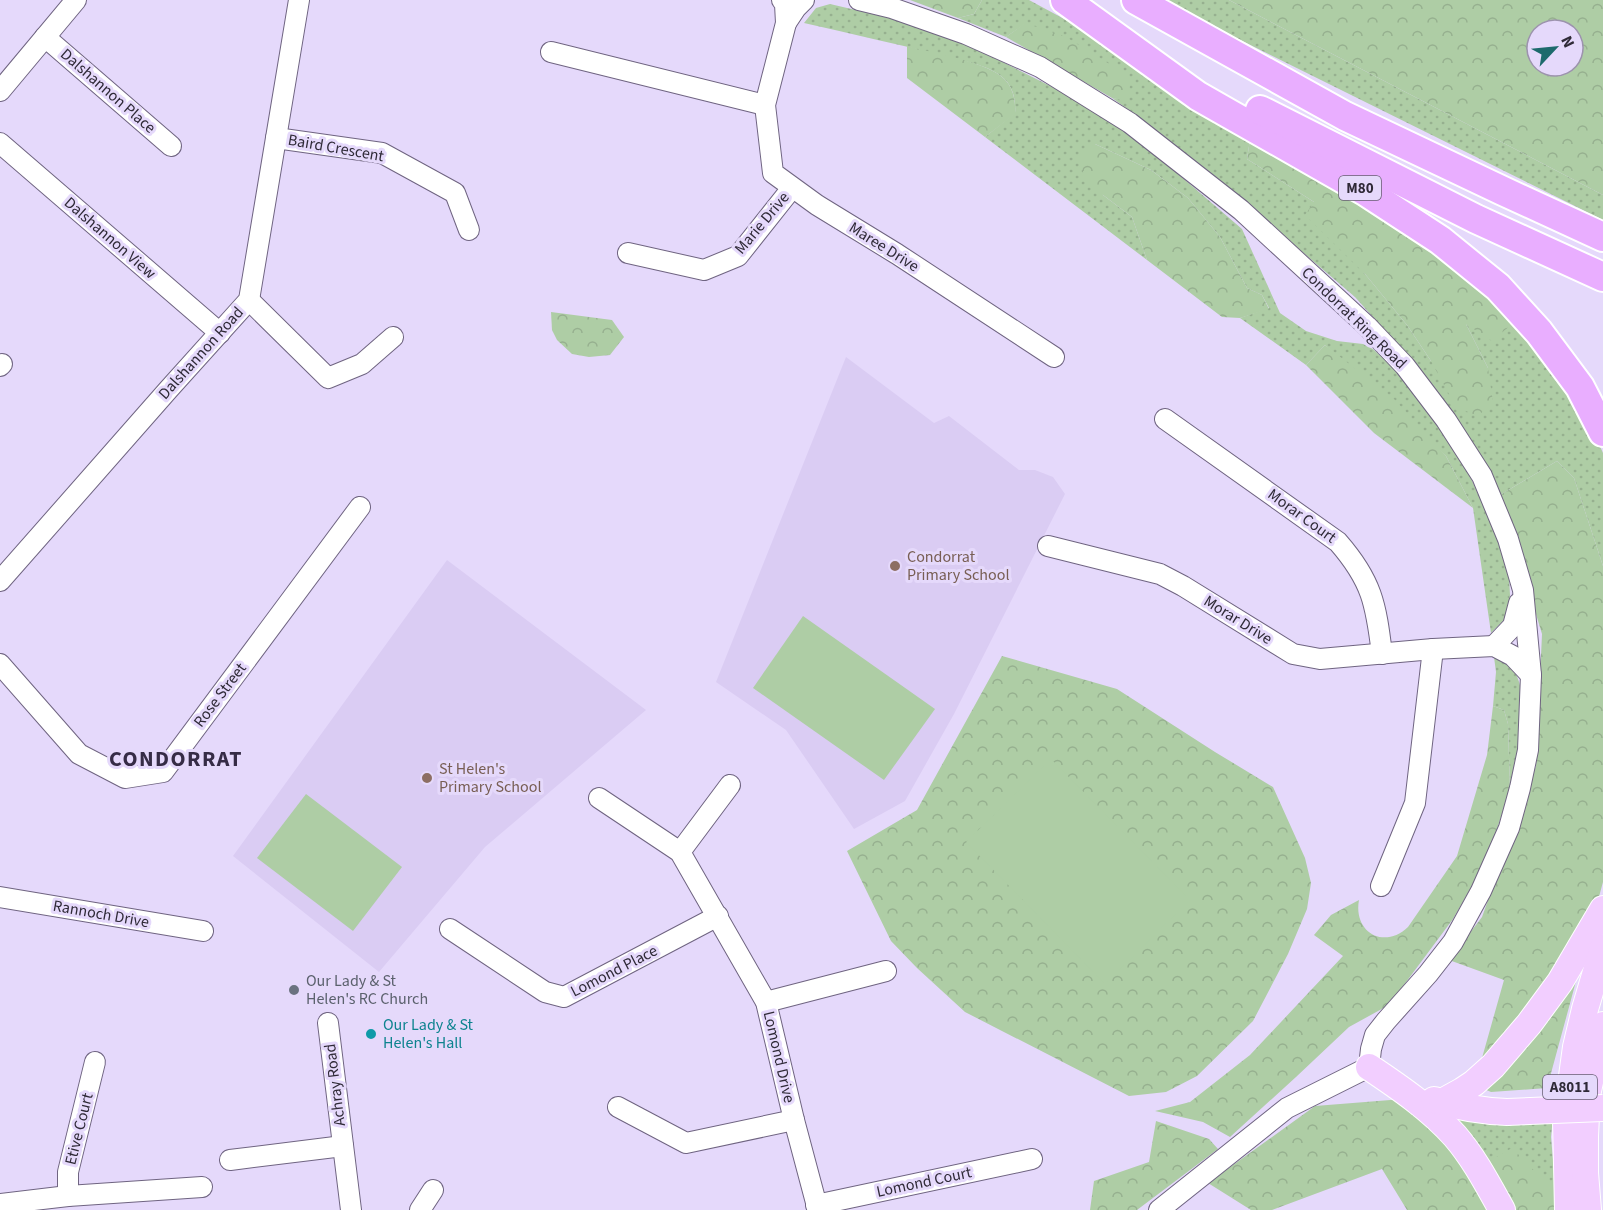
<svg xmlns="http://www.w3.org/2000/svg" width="1603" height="1210" font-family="'Source Sans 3',sans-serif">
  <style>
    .built { fill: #daccf3 }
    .grass { fill: url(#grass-dots) }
    .forest { fill: url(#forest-crowns); fill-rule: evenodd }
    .pitch { fill: #aecda5 }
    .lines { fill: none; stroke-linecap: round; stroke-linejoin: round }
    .minor-casing { stroke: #6f6481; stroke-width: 22 }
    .major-casing { stroke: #fff; stroke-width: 28 }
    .highway-casing { stroke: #fff; stroke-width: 32 }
    .minor { stroke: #fff; stroke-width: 20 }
    .major { stroke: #f2ceff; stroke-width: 26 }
    .highway { stroke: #e9aeff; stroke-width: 28 }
    .major-bridge-casing { stroke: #fff; stroke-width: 28; stroke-linecap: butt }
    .major-bridge { stroke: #f2ceff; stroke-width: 26 }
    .education-dot { fill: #8d6e63; stroke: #e5d9fb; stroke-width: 2 }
    .worship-dot { fill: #6b7280; stroke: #e5d9fb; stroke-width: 2 }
    .culture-dot { fill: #0f9aa8; stroke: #e5d9fb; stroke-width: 2 }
    .labels { text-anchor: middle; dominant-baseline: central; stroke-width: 6; stroke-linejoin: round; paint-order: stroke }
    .shield { fill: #e5d9fb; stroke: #665e72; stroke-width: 1.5 }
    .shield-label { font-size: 15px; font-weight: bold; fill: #2f2a37 }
    .street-label { font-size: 16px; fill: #2f2a37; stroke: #e5d9fb }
    .education-label { font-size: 16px; fill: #785e54; stroke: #e5d9fb; text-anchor: start }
    .worship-label { font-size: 16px; fill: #5b616d; stroke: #e5d9fb; text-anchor: start }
    .culture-label { font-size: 16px; fill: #0d838f; stroke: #e5d9fb; text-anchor: start }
    .district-label { font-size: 22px; font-weight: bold; letter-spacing: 1.5px; fill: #362c46; stroke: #e5d9fb }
  </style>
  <defs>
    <pattern id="grass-dots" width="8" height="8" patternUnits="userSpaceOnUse" patternTransform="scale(1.5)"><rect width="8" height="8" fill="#aecda5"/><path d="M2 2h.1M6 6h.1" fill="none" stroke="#96b08f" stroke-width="1.8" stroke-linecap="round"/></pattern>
    <pattern id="forest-crowns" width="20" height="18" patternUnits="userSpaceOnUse" patternTransform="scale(1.5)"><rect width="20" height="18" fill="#aecda5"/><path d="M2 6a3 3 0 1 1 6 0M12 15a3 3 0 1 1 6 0" fill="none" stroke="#96b08f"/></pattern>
  </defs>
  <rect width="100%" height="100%" fill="#e5d9fb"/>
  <!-- built -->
  <g class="built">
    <path d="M846 357 934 423 949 416 1019 470H1035L1053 477 1065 494 954 714 905 801 854 829 786 730 716 682Z"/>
    <path d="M447 560 646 710 485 847 379 972 233 856Z"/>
  </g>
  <!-- grass -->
  <g class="grass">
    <path d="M982 0H1029L1118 48 1251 133 1247 159 1314 202 1365 274 1407 325 1431 361 1488 368 1465 322 1518 319 1584 410 1603 453V566L1574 478 1557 461 1500 495 1420 370 1355 297 1273 227 1140 118 1112 98 1126 100 1025 24 1006 37 958 18 974 14Z"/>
    <path d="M1164 0H1229L1603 195V220L1182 11Z"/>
    <path d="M830 4 907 22 981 51 1088 105 1149 149 1242 229 1280 313 1306 331 1337 341 1363 344 1373 349 1395 369 1421 402 1464 463 1493 527 1509 576 1510 595 1507 617 1491 633 1473 508 1446 456 1325 345 1306 365 1240 318 1269 308 1262 295 1247 288 1220 237 1188 198 1151 170 1095 144 1103 195 1132 217 1147 260 985 137 1015 113C1016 100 1013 85 1001 76 987 65 961 60 944 56 898 44 851 34 804 23L816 8Z"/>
    <path d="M1494 657C1499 659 1504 660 1507 663 1536 686 1517 759 1510 789L1508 724 1504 710 1493 706 1496 672Z"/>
    <path d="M1441 1110 1553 1117 1551 1137 1556 1193 1484 1164Z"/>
  </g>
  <!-- forest -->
  <g class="forest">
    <path d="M910 0H982L974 14 958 18Z"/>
    <path d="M1229 0H1603V195ZM1537 30H1573V66H1537Z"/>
    <path d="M1025 23 1066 37 1119 70 1131 81 1126 101 1112 98 1006 37Z"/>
    <path d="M907 46C932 53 982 61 1001 76 1013 85 1016 100 1015 114L985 137 907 78Z"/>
    <path d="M1251 133 1411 227 1518 319 1492 341 1466 324 1488 368 1493 402 1478 416 1456 407 1431 361 1407 325 1365 274 1305 215 1314 202 1247 159Z"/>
    <path d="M1095 144 1151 170 1188 198 1220 237 1247 288 1262 295 1269 309 1240 318 1222 317 1147 260 1132 217 1103 195 1084 176 1080 159 1083 151Z"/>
    <path d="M551 312 612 320 624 337 610 355 589 357 572 354 557 340 552 330Z"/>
    <path d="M1325 345 1394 399 1446 456 1473 508 1374 433 1306 365Z"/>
    <path d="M1557 461 1574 478 1603 566V882L1547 1088 1491 1092 1464 1080 1482 1058 1504 980 1449 960 1482 917 1536 766 1542 634 1500 495Z"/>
    <path d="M1002 656 1117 689 1215 752 1273 787 1305 858 1311 883 1307 909 1288 954 1253 1021 1197 1076 1166 1092 1129 1096 965 1012 917 968 891 941 847 851 917 810Z"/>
    <path d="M1493 706 1504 710 1508 724 1510 789 1487 860 1453 919 1389 1005 1349 1027 1296 1077 1230 1137 1203 1122 1155 1111 1190 1102 1250 1055 1343 956 1314 935 1331 915 1359 900C1353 932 1384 950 1408 927L1457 856 1487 755Z"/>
    <path d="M1403 1099 1455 1145 1493 1210H1407L1382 1169 1272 1210H1251L1208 1183 1315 1106Z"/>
    <path d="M1156 1121 1209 1139 1218 1149 1137 1210H1090L1094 1181 1149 1162Z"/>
    <path d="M1512 1148 1556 1193 1557 1210H1511L1484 1164Z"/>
  </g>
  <!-- pitch -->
  <g class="pitch">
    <path d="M803 616 935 709 884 780 753 688Z"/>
    <path d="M1051 759 1190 900 1105 984 966 842Z"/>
    <path d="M306 794 402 867 353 931 257 858Z"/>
  </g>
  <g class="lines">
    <!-- minor casing -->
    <g class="minor-casing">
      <g id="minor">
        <path d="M782 0 785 4 786 23 765 105 773 173 817 205 897 254 1054 357"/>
        <path d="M859 0 892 8 966 34 1040 67 1130 123 1241 210 1367 326 1405 366 1446 420 1482 476 1508 539 1523 590 1531 675 1528 750 1520 788 1509 828 1481 891 1453 942 1428 974 1386 1021 1375 1035 1371 1049 1369 1067 1287 1108 1159 1210"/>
        <path d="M786 23 796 8 804 0"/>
        <path d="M45 37 171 146"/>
        <path d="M551 52 765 105"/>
        <path d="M0 91 76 0"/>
        <path d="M276 138 382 153 455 193 469 230"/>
        <path d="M0 143 220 333"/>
        <path d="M628 253 704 270 738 256 792 188"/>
        <path d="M249 300 328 378 362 364 393 337"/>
        <path d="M0 366 2 364"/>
        <path d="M1165 419 1338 542C1372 581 1376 604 1382 654"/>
        <path d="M1048 546 1160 574 1183 586 1293 654 1320 659 1433 649 1494 646 1513 656 1531 675"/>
        <path d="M0 581 168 390 249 300 299 0"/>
        <path d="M1494 646 1513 626 1519 603"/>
        <path d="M0 664 79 754 125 778 163 772 360 507"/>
        <path d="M599 798 680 852 766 1002 794 1120 818 1210"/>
        <path d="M680 852 730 785"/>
        <path d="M1381 886 1415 803 1433 649"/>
        <path d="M0 897 203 931"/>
        <path d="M450 929 545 992 564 997 718 916"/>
        <path d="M766 1002 886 971"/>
        <path d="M328 1023 351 1210"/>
        <path d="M618 1107 686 1143 794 1120"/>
        <path d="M230 1160 343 1146"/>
        <path d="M68 1196V1172L95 1062"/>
        <path d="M0 1204 68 1196 202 1187"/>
        <path d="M816 1205 1032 1159"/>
        <path d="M420 1210 433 1190"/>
      </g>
    </g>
    <!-- major casing -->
    <g class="major-casing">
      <g id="major">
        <path d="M1369 1067C1399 1087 1431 1109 1455 1136 1474 1158 1488 1185 1502 1210"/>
        <path d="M1434 1100C1458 1107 1482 1111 1507 1112"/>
        <path d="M1442 1102 1462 1091 1474 1083 1493 1066 1529 1024 1560 982 1603 909"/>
        <path d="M1568 1210 1566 1120 1576 1047 1585 1009 1603 948"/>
        <path d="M1588 1210 1585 1173V1136L1587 1095 1603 1025"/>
      </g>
    </g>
    <!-- highway casing -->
    <g class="highway-casing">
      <g id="highway">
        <path d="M1065 0 1198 96 1365 191 1440 240 1498 287 1539 332 1580 387 1603 432"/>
        <path d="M1136 0 1345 116 1503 191 1603 237"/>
        <path d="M1260 110 1476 219 1603 277"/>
      </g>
    </g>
    <!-- minor -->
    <use href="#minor" class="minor"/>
    <!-- major -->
    <use href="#major" class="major"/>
    <!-- highway -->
    <use href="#highway" class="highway"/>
    <!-- major-bridge casing -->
    <g class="major-bridge-casing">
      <path id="major-bridge" d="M1507 1112 1603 1108"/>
    </g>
    <!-- major-bridge -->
    <use href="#major-bridge" class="major-bridge"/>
  </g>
  <!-- markers -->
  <g class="education-dot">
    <circle cx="895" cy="566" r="6"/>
    <circle cx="427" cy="778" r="6"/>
  </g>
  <circle class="worship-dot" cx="294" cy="990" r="6"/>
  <circle class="culture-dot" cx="371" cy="1034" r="6"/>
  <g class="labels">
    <!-- shield labels -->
    <g class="shield">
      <rect x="1339" y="176" width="42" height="24" rx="4.5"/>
      <rect x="1543" y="1075" width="54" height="24" rx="4.5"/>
    </g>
    <g class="shield-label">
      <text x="1360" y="188">M80</text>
      <text x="1570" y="1087">A8011</text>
    </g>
    <!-- street labels -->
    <g class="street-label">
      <text transform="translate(108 91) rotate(41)">Dalshannon Place</text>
      <text transform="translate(336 148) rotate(10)">Baird Crescent</text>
      <text transform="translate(762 223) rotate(-50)">Marie Drive</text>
      <text transform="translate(110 238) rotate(41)">Dalshannon View</text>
      <text transform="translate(884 247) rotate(32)">Maree Drive</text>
      <text transform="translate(1354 318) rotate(44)">Condorrat Ring Road</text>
      <text transform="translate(201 353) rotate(-48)">Dalshannon Road</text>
      <text transform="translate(1302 516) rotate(36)">Morar Court</text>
      <text transform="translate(1238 620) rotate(32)">Morar Drive</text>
      <text transform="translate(220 695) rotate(-53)">Rose Street</text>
      <text transform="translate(101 914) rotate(10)">Rannoch Drive</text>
      <text transform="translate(614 971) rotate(-27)">Lomond Place</text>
      <text transform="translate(779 1057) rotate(77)">Lomond Drive</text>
      <text transform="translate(335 1085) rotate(-97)">Achray Road</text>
      <text transform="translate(79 1129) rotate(-76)">Etive Court</text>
      <text transform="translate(924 1182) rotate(-12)">Lomond Court</text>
    </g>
    <!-- education labels -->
    <g class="education-label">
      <text x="907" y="557">Condorrat<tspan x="907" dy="18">Primary School</tspan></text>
      <text x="439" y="769">St Helen's<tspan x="439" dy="18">Primary School</tspan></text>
    </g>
    <!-- worship labels -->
    <g class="worship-label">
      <text x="306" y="981">Our Lady &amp; St<tspan x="306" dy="18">Helen's RC Church</tspan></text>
    </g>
    <!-- culture labels -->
    <g class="culture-label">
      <text x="383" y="1025">Our Lady &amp; St<tspan x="383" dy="18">Helen's Hall</tspan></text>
    </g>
    <!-- district labels -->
    <g class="district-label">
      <text x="176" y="759">CONDORRAT</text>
    </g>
  </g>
  <!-- north arrow -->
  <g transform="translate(1555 48) rotate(64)"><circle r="28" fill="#e5d9fb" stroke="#9c93ad" stroke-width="1.5"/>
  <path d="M0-4.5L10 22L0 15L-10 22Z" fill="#1d6a6c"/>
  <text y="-9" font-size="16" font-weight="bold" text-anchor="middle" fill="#2f2a37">N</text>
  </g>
</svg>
